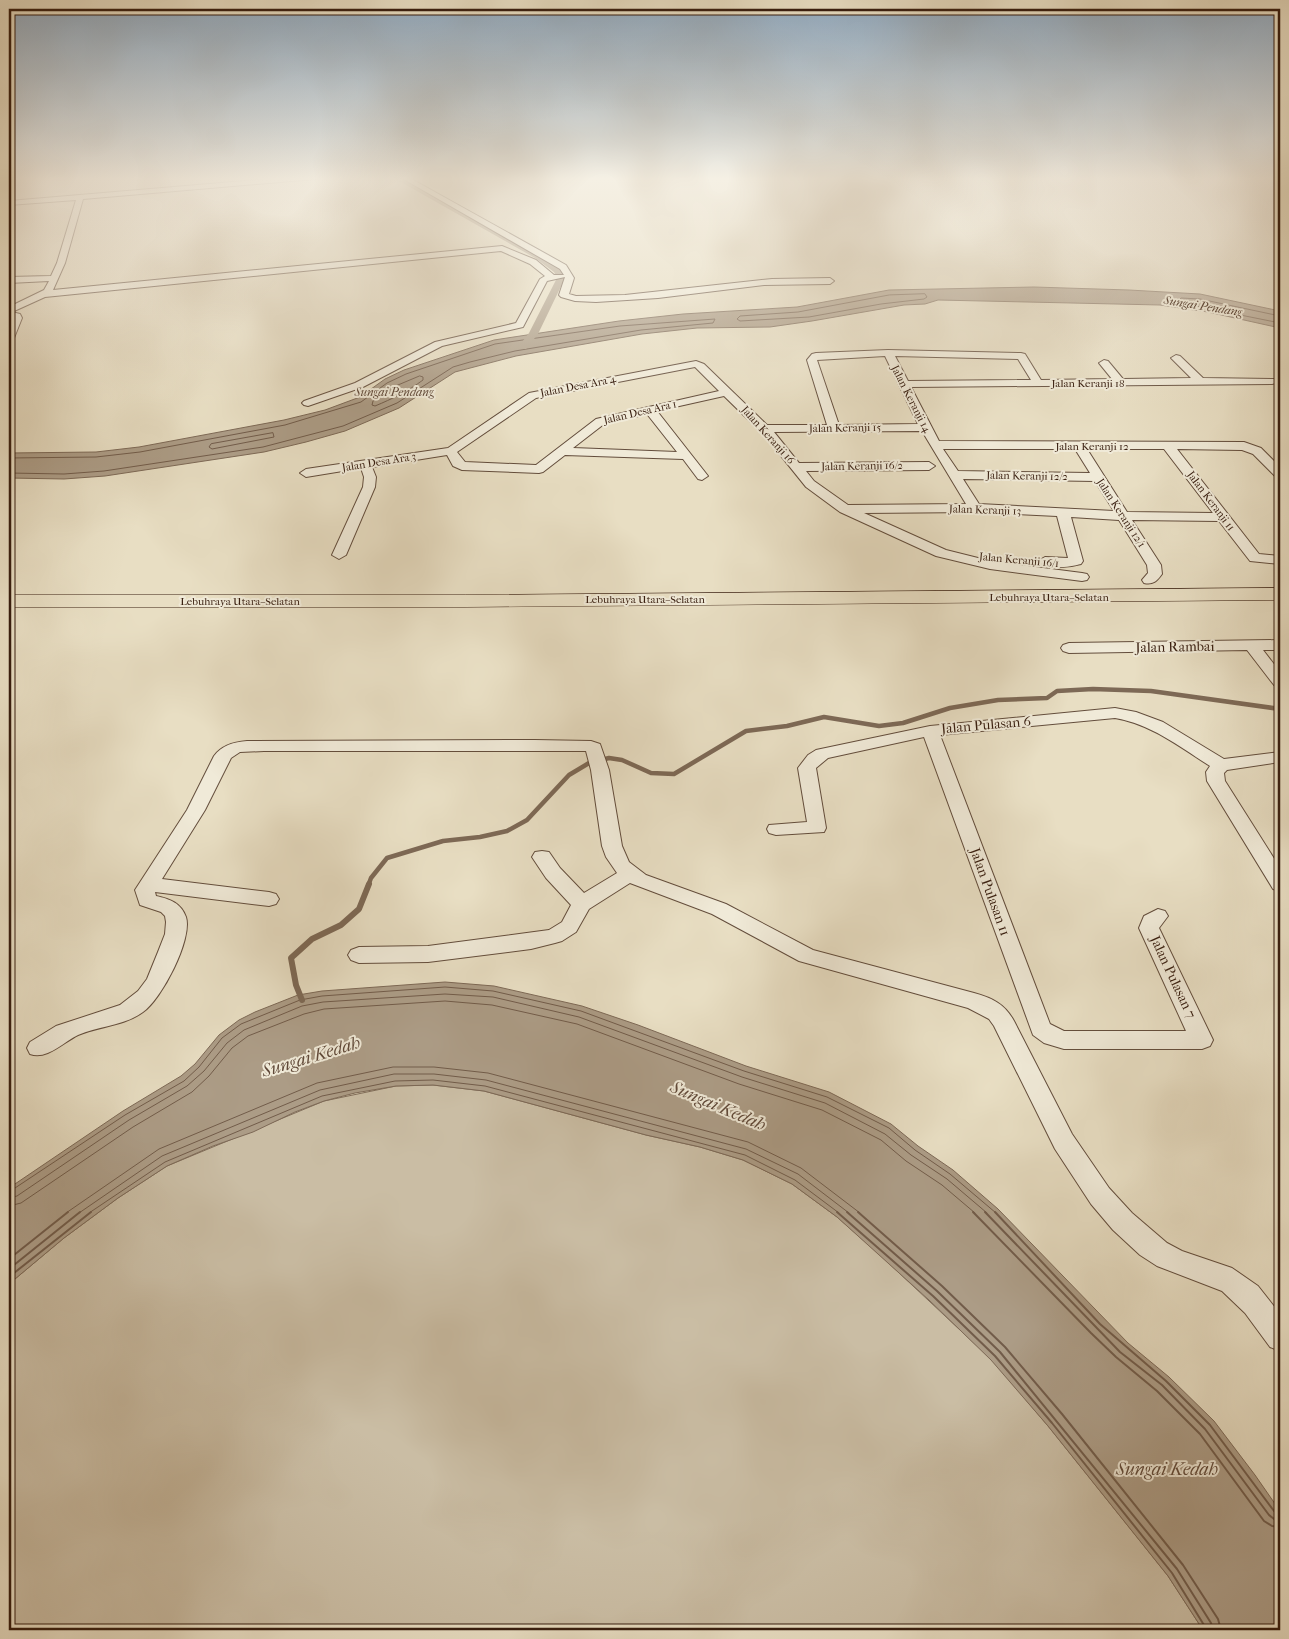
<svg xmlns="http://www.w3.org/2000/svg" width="1289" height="1639" font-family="'IM FELL French Canon',serif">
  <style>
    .green { fill: #cabda4; stroke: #806d5a }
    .water { fill: #ac9c86; stroke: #7d6956 }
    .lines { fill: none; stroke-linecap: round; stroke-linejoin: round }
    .shore-far1 { stroke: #725c4a; stroke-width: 1 }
    .shore { stroke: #725c4a; stroke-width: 2 }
    .stream-far1 { stroke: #7d6956; stroke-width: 4.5 }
    .stream { stroke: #7d6956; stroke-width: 6 }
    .canal { fill: #ac9c86; fill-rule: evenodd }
    .street-casing { stroke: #634d3c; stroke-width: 2 }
    .highway-casing { stroke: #371d0f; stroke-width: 1 }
    .street { fill: #f0ead8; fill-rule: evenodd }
    .highway { fill: #e8dec3; fill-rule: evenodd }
    .labels { text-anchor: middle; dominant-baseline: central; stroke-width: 4; stroke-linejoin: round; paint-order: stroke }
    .far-street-label { font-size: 11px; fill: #371d0f; stroke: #f0ead8 }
    .far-water-label { font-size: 12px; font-style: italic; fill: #604939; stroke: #f0ead8 }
    .street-label { font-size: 14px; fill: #371d0f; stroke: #f0ead8 }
    .near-water-label { font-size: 18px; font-style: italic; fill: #604939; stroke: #f0ead8 }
  </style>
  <rect width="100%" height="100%" fill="#e8dec3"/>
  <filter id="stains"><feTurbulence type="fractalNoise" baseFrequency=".004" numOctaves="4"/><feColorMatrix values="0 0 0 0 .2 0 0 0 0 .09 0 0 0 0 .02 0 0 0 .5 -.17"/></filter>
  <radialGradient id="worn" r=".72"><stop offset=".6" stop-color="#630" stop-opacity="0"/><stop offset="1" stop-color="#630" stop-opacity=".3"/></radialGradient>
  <!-- green -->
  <path class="green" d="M433 1085 484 1091 646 1135 700 1147 743 1160 792 1184 837 1217 881 1256 992 1360 1048 1426 1168 1576 1203 1630H9V1284L64 1238 118 1198 167 1166 324 1101 396 1086Z"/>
  <!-- water -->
  <g class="water">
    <path d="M1034 287 1129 290 1200 294 1280 311V328L1208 312 1160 305 938 300 925 304 904 305 812 321 770 327 697 328 642 334 516 356 455 372 399 408 345 431 306 442 264 452 105 476 64 479 9 478V453L96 452 139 447 284 420 325 410 360 397 385 379 404 370 494 340 619 321 683 314 797 307 889 290Z"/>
    <path d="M445 982 494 986 582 1006 638 1025 746 1066 829 1092 891 1124 918 1146 953 1170 998 1209 1128 1343 1169 1377 1214 1421 1255 1475 1280 1511V1630H1203L1168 1576 1048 1426 991 1360 929 1300 837 1217 792 1184 743 1160 700 1147 646 1135 484 1091 433 1085 396 1086 355 1093 324 1101 295 1112 253 1132 213 1146 167 1166 118 1198 64 1238 9 1284V1188L123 1111 181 1076 195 1064 219 1035 239 1020 255 1012 298 995 322 991Z"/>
  </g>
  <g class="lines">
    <!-- shore-far1 -->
    <g class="shore-far1">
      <path d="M925 294 927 297 924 299 881 304 809 317 740 321 737 319 740 316 798 312 889 295Z"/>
      <path d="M1280 316 1200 299 1181 298 1179 300 1181 303 1280 323"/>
      <path d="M420 376 423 377V380C408 391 392 399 375 406L372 405 373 401 391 388Z"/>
      <path d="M273 433 274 437 212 449 209 447 211 444Z"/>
      <path d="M9 458 96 457 140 452 285 425 361 402 387 383 406 374 495 344 620 326 715 319 713 323 641 330 515 351 470 362 453 367 397 403 343 426 263 447 104 471 64 474 9 473"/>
      <path d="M9 1192 125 1115 184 1081 199 1067 222 1038 241 1024 300 1000 322 996 445 987 493 991 581 1011 744 1071 827 1097 889 1128 915 1150 950 1174 996 1213"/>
      <path d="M9 1198 17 1196 129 1120 187 1086 204 1071 227 1043 244 1030 302 1006 323 1002 445 994 493 997 579 1017 742 1077 825 1103 885 1134 911 1155 947 1179 987 1213"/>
      <path d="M9 1206 21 1203 133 1127 192 1092 209 1076 232 1048 248 1036 304 1014 324 1009 445 1001 492 1005 577 1024 739 1084 822 1110 881 1140 906 1161 942 1185 975 1213"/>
      <path d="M66 1213 159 1149 317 1083 393 1067H434L488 1073 748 1142 801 1168 860 1213"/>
      <path d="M79 1213 162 1156 320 1090 394 1074H434L486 1080 746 1149 798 1174 849 1213"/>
      <path d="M89 1213 165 1162 322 1096 395 1081 433 1080 485 1086 745 1155 795 1180 839 1213"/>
    </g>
    <!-- shore -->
    <g class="shore">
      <path d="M837 1212 933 1296 995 1356 1052 1423 1172 1573 1207 1630"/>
      <path d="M847 1212 937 1291 1000 1352 1177 1569 1211 1623 1213 1630"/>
      <path d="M858 1212 942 1286 1005 1347 1062 1414 1183 1565 1218 1619 1221 1630"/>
      <path d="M973 1212 1091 1333 1116 1357 1157 1391 1200 1434 1264 1521 1272 1526 1280 1527"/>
      <path d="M985 1212 1120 1352 1162 1385 1205 1429 1269 1515 1274 1519 1280 1520"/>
      <path d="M995 1212 1100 1324 1166 1381 1210 1425 1274 1511 1280 1513"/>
      <path d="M9 1259 68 1212"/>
      <path d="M9 1269 80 1212"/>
      <path d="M9 1277 91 1212"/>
    </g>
    <!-- stream-far1 -->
    <path class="stream-far1" d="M368 886 371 878 387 858 443 841 480 837 507 831 527 820 569 775 589 763 609 758 622 760 651 773 674 774 746 731 787 726 824 717 879 726 903 723 950 708 998 700 1047 698 1057 691 1093 689 1151 691 1280 709"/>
    <!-- stream -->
    <path class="stream" d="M302 1000 296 985 291 958 312 939 341 925 359 909 369 884"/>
    <!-- canal -->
    <path class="canal" d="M392 177H400L541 254 560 269 565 278 538 334 526 349H520L518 347 529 333 557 278 554 272 535 258Z"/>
    <!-- street casing -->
    <g class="street-casing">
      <g id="street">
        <path d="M290 177H318L315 179 83 199 65 263 53 290 502 246 536 260 554 275H564L560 269 400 177H408L566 265 574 278 569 294 576 296 625 295 772 279 830 278 834 281 830 284 764 285 658 298 596 302 575 301 561 297 559 295 565 277 547 281 523 327 442 346 363 387 308 406 304 405 302 403 304 401 355 383 435 342 516 323 540 279 545 276 530 264 501 251 45 297 12 312 20 314 22 318 14 338 9 341V327L12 318 9 317V307L44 290 49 281 9 283V277L51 276 57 263 76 200 9 205V201Z"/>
        <path d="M888 350 1021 353 1025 354 1041 380 1112 379 1099 363 1104 360 1108 361 1123 379 1191 378 1171 358 1176 355 1180 356 1203 378 1276 379 1277 381 1276 383 1272 384 911 387 939 441 1244 442 1261 448 1280 467V478L1276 477 1253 454 1242 450 1177 449 1259 554 1280 556V564L1250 561 1219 521 1132 520 1161 565 1162 574C1157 581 1153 585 1144 583L1142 580 1148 573 1147 565 1119 520 1071 517 1083 561 1081 564C1070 567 1046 571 1038 561L1045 557 1068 558 1057 516 975 512 864 513 946 550 990 561 1082 573 1087 574 1089 577 1087 580 1082 581 990 569 936 556 840 512 806 487 765 436 724 396 657 411 708 476 702 480 698 479 683 459 565 455 543 472 539 473 462 470 453 466 447 455 372 467 376 477 375 487 346 555 339 559 332 555 363 487 364 477 361 468 306 477 300 473 306 469 448 448 529 393 696 361 704 364 767 425H827L807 360 812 354 816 353ZM885 356 918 424 839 425 817 360ZM895 356 1018 359 1031 380 908 381ZM695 367 719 391 596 419 536 465 465 462 457 452 536 398ZM647 414 677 452 573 448 604 424ZM922 431 966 504 848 505 814 481 806 471 929 470 935 466 929 462 799 463 774 432ZM943 449H1075L1090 473 958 471ZM1087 449H1164L1213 513 1127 512ZM963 479 1095 481 1114 511 979 504Z"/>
        <path d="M1280 640V650H1263L1280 672V687L1274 685 1247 650 1069 653 1063 651 1061 648 1063 645 1069 643Z"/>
        <path d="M1115 708 1136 712 1163 722 1224 759 1280 752V762L1227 770 1224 773 1225 781 1280 868V891L1273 889 1207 781 1206 772 1210 766C1180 747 1151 724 1115 718L940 735 1050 1024 1064 1031H1186L1139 928 1144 916 1158 909 1165 911 1168 916 1159 928 1213 1040 1210 1046 1202 1049H1064L1044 1043 1033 1035 924 737 828 758 816 768 826 828 824 832 776 835 769 833 767 829 769 825 807 822 798 768 808 755 816 750 930 726Z"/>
        <path d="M535 740 591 741 600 744 609 770 622 846 629 862 646 875 726 904 813 950 974 993C992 998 1005 1004 1014 1021L1072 1134 1109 1188 1132 1213 1167 1243 1182 1251 1232 1268 1258 1286 1280 1314V1351L1270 1347 1245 1313 1222 1291 1157 1266 1140 1255 1113 1230 1091 1204 1055 1149 994 1026 989 1019 968 1008 799 961 712 914 630 883 589 909 576 932 562 941 555 943 531 949 428 962 359 963 351 960 348 955 351 950 359 947 428 946 549 930 562 922 571 905 546 878 532 857 535 852 542 851 549 852 560 868 584 893 617 873 606 857 602 846 591 770 586 751H264L240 752 231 758 205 810 162 879 269 892 276 894 279 899 276 904 269 906 155 892 156 896C170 899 181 903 186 917 193 939 161 1000 143 1012 124 1026 99 1026 78 1035 62 1043 47 1060 30 1054L27 1048 30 1042 56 1026 120 1005 138 991 147 979 158 952 165 934 166 922 165 916 161 912 140 905 135 890 187 810 214 756C222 745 234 742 247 741Z"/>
      </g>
    </g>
    <!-- highway casing -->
    <g class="highway-casing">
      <path id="highway" d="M1280 588V600L465 607H9V595H465Z"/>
    </g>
    <!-- street -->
    <use href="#street" class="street"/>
    <!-- highway -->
    <use href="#highway" class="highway"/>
  </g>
  <!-- sky -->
  <linearGradient id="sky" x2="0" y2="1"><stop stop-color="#90aac1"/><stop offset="0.44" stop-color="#f5f0e4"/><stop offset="1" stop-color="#f5f0e4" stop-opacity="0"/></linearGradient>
  <rect width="1289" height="406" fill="url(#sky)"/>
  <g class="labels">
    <!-- far-street labels -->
    <g class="far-street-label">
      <text x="1088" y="383">Jalan Keranji 18</text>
      <text transform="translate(578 386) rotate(-11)">Jalan Desa Ara 4</text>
      <text transform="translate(911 399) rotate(63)">Jalan Keranji 14</text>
      <text transform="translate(640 412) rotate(-13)">Jalan Desa Ara 1</text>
      <text transform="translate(845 428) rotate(-1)">Jalan Keranji 15</text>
      <text transform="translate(768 435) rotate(48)">Jalan Keranji 16</text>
      <text x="1092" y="446">Jalan Keranji 12</text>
      <text transform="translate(379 462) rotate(-9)">Jalan Desa Ara 3</text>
      <text transform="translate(862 466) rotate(-1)">Jalan Keranji 16/2</text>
      <text transform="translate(1027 476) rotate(1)">Jalan Keranji 12/2</text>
      <text transform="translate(1211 501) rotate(53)">Jalan Keranji 11</text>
      <text transform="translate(985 510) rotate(2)">Jalan Keranji 13</text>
      <text transform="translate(1121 513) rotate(57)">Jalan Keranji 12/1</text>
      <text transform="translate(1019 560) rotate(5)">Jalan Keranji 16/1</text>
      <text x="1049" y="597">Lebuhraya Utara–Selatan</text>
      <text x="645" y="599">Lebuhraya Utara–Selatan</text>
      <text x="240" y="601">Lebuhraya Utara–Selatan</text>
    </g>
    <!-- far-water labels -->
    <g class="far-water-label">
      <text transform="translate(1203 306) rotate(9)">Sungai Pendang</text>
      <text x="394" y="392">Sungai Pendang</text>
    </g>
    <!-- street labels -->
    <g class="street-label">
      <text transform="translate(1175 647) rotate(-1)">Jalan Rambai</text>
      <text transform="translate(986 725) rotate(-5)">Jalan Pulasan 6</text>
      <text transform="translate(990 892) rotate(70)">Jalan Pulasan 11</text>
      <text transform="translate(1173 977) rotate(65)">Jalan Pulasan 7</text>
    </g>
    <!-- near-water labels -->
    <g class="near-water-label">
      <text transform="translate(311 1057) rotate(-17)">Sungai Kedah</text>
      <text transform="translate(718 1106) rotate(23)">Sungai Kedah</text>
      <text x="1167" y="1469">Sungai Kedah</text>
    </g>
  </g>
  <!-- margin -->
  <rect width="1289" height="1639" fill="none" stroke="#e8dec3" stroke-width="30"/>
  <rect x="10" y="10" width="1269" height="1619" fill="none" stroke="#371d0f" stroke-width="2.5"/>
  <rect x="15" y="15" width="1259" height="1609" fill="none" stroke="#371d0f"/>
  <rect width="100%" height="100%" filter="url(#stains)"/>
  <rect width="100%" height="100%" fill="url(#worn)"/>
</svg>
